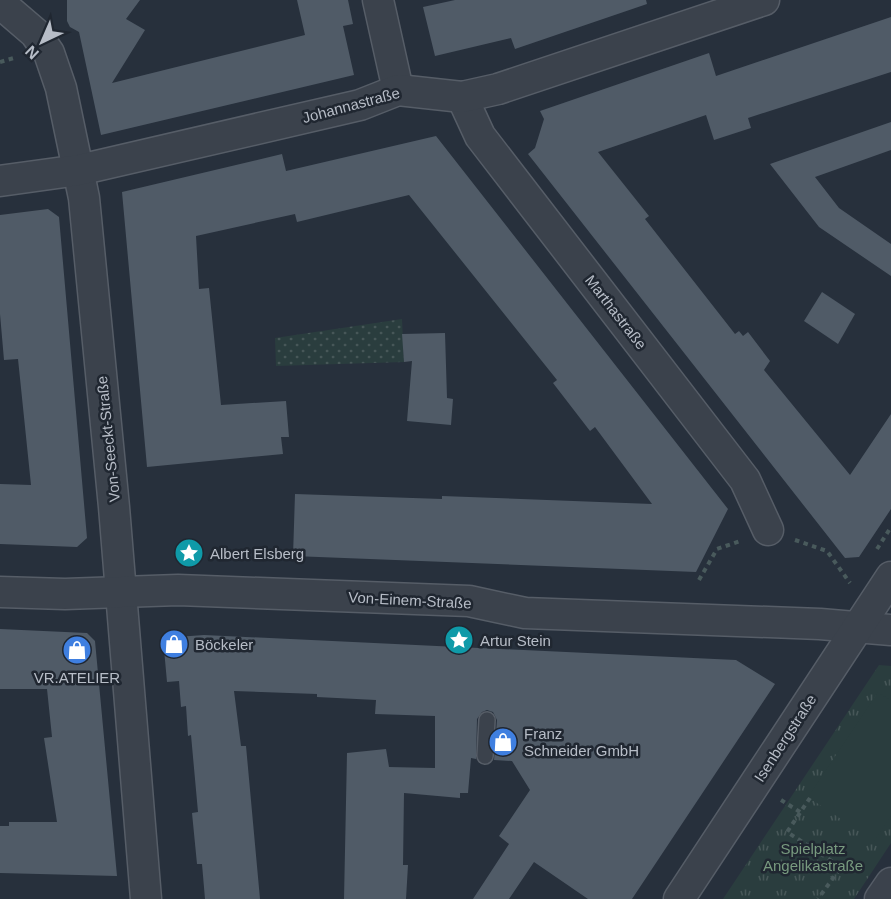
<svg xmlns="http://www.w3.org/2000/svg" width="891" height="899" font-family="Arial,sans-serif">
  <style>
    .grass { fill: url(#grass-dots) }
    .park { fill: url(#park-tufts) }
    .pitch { fill: #2a3d3e }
    .building { fill: #505b67 }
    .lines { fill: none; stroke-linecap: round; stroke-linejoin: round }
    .lane-casing { stroke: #565d67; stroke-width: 18 }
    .street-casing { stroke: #565d67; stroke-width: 33 }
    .path { stroke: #495a5c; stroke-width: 4; stroke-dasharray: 4.5 4.5; stroke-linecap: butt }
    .lane { stroke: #3b424c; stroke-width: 15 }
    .street { stroke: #3b424c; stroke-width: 30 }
    .labels { text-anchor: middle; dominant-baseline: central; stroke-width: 5; stroke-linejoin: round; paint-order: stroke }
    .street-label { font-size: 15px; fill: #b7bdc7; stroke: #202731 }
    .poi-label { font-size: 15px; fill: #b7bdc7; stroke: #202731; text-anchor: start }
    .park-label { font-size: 15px; fill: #789a7f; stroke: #202731 }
  </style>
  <defs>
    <pattern id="grass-dots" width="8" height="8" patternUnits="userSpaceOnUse" patternTransform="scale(1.5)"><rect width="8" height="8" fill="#2a3d3e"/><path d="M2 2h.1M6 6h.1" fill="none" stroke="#475758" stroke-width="1.8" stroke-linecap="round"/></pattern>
    <pattern id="park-tufts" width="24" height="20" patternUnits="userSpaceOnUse" patternTransform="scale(1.5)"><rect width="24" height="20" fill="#2a3d3e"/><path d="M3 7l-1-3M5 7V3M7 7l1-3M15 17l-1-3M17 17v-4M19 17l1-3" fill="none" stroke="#475758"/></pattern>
  </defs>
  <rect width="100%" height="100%" fill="#27303c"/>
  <!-- grass -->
  <path class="grass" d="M402 319 404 362 276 366 275 338Z"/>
  <!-- park -->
  <path class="park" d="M879 665 891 666V843L854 899H723Z"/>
  <!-- pitch -->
  <path class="pitch" d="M878 692 891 701V816L874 841 808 797Z"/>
  <!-- building -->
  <g class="building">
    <path d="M67 0H140L126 19 145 30 112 83 305 35 297 0H348L353 24 343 26 354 75 101 135 79 32 70 27 67 21Z"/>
    <path d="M455 0H646L647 4 515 49 511 38 435 56 423 7Z"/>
    <path d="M891 17V72L748 118 751 128 714 140 706 115 598 152 649 216 645 219 735 334 739 331 743 336 748 332 770 361 764 370 850 475 891 414V509L859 557 845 558 528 154 535 148 544 119 540 111 709 53 716 76Z"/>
    <path d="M891 122V150L815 177 839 208 891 244V276L819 227 770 164Z"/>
    <path d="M436 136 728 509 696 572 293 556 295 494 442 499V496L652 504 595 427 590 431 553 383 557 380 409 195 297 222 295 214 196 236 199 289 209 288 221 405 286 401 289 437H281L283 454 147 467 122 192 282 154 286 171Z"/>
    <path d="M48 209 59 217 87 538 77 547 0 544V484L31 485 18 359 4 360 0 314V215Z"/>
    <path d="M822 292 855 314 838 344 804 321Z"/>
    <path d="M445 333 447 398 453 399 451 425 407 421 412 361 404 362 402 334Z"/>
    <path d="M0 629 87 633 95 641 117 876 0 873V826H9V822H57L44 738 52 737 47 689H0Z"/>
    <path d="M204 635 736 660 775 684 632 899H588L534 862 509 899H473L509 844 499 836 530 790 512 761 494 760 497 720 493 712 487 710 482 712 477 719 476 759 471 758 468 793H460V798L404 793 403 865H408L406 899H344L347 753 386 749 389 767 435 768V716L375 714 376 700 317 697V694L234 691 241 746H246L260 899H205L202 864H197L192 813 198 812 191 735 188 736 186 706 181 707 179 681 167 682 163 638Z"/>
  </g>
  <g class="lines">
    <!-- lane casing -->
    <g class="lane-casing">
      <path id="lane" d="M485 756 487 720"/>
    </g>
    <!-- street casing -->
    <g class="street-casing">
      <g id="street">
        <path d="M378 0 398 90"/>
        <path d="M0 3 35 33 49 53 61 88 84 198 114 507 146 899"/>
        <path d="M462 97 480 136 745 480 768 530"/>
        <path d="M0 181 79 170 360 105 398 90 462 97 498 89 764 0"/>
        <path d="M0 592 65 594 178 590 469 601 525 613 820 624 891 630"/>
        <path d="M679 899 891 577"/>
        <path d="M880 899 891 883"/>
      </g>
    </g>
    <!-- path -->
    <g class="path">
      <path d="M0 62 14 58"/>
      <path d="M795 540 827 551 850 583"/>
      <path d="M877 549 891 527"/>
      <path d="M699 580 717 549 740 541"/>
      <path d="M810 798 787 832 841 867 818 899"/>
      <path d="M781 800 800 812"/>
    </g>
    <!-- lane -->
    <use href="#lane" class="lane"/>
    <!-- street -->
    <use href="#street" class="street"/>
  </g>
  <!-- icons -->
  <defs>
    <g id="sight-disc" transform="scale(1.5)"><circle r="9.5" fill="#0f9aa8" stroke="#202731"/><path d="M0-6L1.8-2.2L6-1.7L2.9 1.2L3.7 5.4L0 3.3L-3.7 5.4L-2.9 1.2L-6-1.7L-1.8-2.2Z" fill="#fff"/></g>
    <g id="shop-disc" transform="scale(1.5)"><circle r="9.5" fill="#3f7fe0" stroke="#202731"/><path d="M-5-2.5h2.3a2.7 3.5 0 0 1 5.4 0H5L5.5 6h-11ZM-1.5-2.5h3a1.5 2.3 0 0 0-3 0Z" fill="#fff"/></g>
  </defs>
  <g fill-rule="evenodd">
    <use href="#sight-disc" x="189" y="553"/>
    <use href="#sight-disc" x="459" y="640"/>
    <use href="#shop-disc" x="174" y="644"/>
    <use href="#shop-disc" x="77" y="650"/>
    <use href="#shop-disc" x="503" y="742"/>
  </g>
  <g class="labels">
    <!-- street labels -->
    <g class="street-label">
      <text transform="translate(351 105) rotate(-15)">Johannastraße</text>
      <text transform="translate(616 312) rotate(52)">Marthastraße</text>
      <text transform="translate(108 439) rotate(-96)">Von-Seeckt-Straße</text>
      <text transform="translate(410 600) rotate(3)">Von-Einem-Straße</text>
      <text transform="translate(785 738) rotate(-57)">Isenbergstraße</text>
    </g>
    <!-- poi labels -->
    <g class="poi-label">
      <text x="210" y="553">Albert Elsberg</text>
      <text x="480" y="640">Artur Stein</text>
      <text x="195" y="644">Böckeler</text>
      <text x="77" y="677" text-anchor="middle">VR.ATELIER</text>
      <text x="524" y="733">Franz<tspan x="524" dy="17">Schneider GmbH</tspan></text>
    </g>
    <!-- park labels -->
    <g class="park-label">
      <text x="813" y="848">Spielplatz<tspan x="813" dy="17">Angelikastraße</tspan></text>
    </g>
  </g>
  <!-- north arrow -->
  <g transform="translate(42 42) rotate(224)" stroke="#202731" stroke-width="4.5" paint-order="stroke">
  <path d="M0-4.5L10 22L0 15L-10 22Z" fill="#b7bdc7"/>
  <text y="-9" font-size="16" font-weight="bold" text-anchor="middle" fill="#b7bdc7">N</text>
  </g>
</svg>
